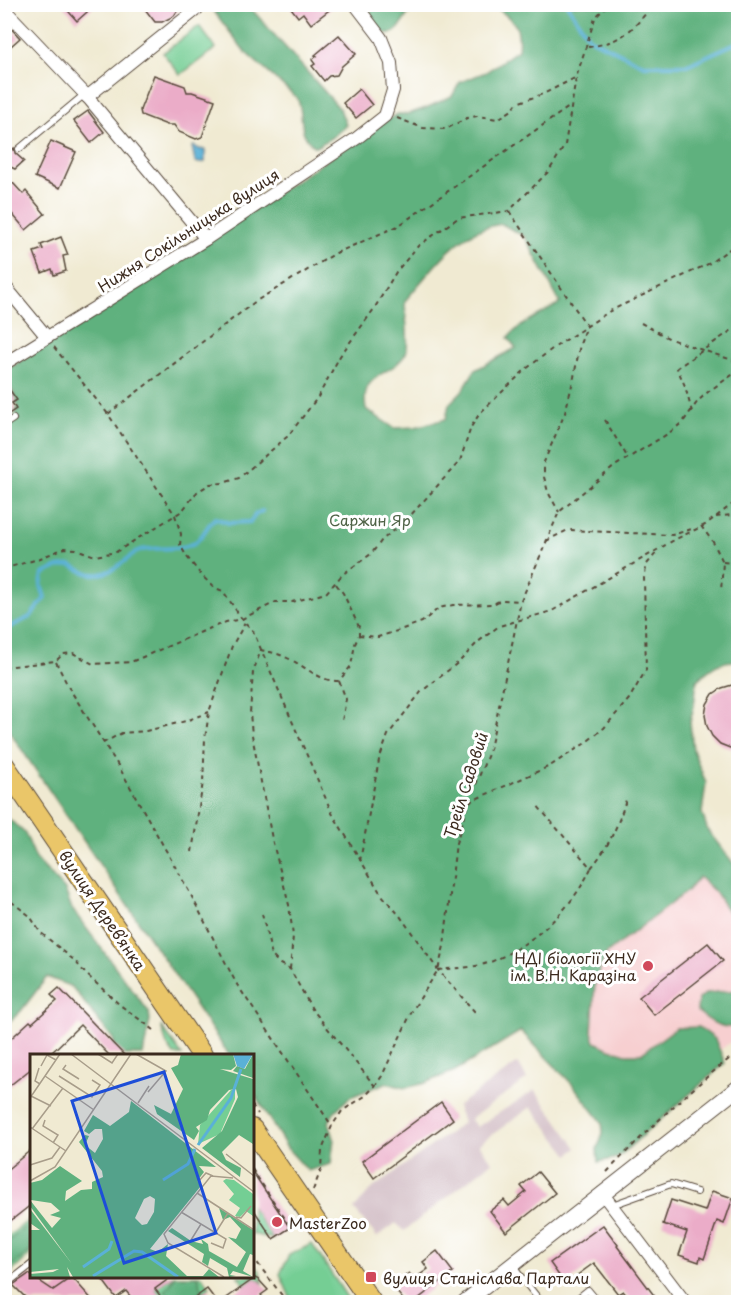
<svg xmlns="http://www.w3.org/2000/svg" width="743" height="1307" font-family="'Playpen Sans',sans-serif">
  <style>
    .built { fill: #f7cfd0 }
    .industrial { fill: #d2bdc5 }
    .green { fill: #74ce94; stroke: #587c59; stroke-width: 1.5 }
    .forest { fill: #5fb17e; stroke: #4d6e4e; stroke-width: 1.5; fill-rule: evenodd }
    .water { fill: #5ab1d7; stroke: #4a6e7a; stroke-width: 1.5 }
    .lines { fill: none; stroke-linecap: round; stroke-linejoin: round }
    .stream { stroke: #5ab1d7; stroke-width: 4 }
    .building { fill: #ebacc8 }
    .service-casing { stroke: #564739; stroke-width: 8 }
    .minor-casing { stroke: #564739; stroke-width: 14 }
    .tertiary-casing { stroke: #564739; stroke-width: 17 }
    .primary-casing { stroke: #564739; stroke-width: 22 }
    .path { stroke: #564739; stroke-width: 2; stroke-dasharray: 4.5 4.5; stroke-linecap: butt }
    .service { stroke: #fff; stroke-width: 6 }
    .minor { stroke: #fff; stroke-width: 12 }
    .tertiary { stroke: #fff; stroke-width: 15 }
    .primary { stroke: #eac669; stroke-width: 20 }
    .poi-dot { fill: #d1495b; stroke: #fff; stroke-width: 2 }
    .labels { text-anchor: middle; dominant-baseline: central; stroke-width: 6; stroke-linejoin: round; paint-order: stroke }
    .street-label { font-size: 15px; fill: #3b2a1e; stroke: #fff }
    .park-label { font-size: 15px; fill: #4f6347; stroke: #fff }
    .poi-label { font-size: 15px; fill: #3b2a1e; stroke: #fff; text-anchor: start }
    .inset-river { fill: none; stroke: #5ab1d7; stroke-width: 3 }
    .inset-road { fill: none; stroke: #a89d8a; stroke-width: 1.5 }
    .view { fill: #1d4ed8; fill-opacity: 0.15; stroke: #1d4ed8; stroke-width: 3 }
    .inset-edge { fill: none; stroke: #3b2a1e; stroke-width: 3 }
  </style>
  <rect width="100%" height="100%" fill="#fff"/>
  <filter id="ink" filterUnits="userSpaceOnUse"><feTurbulence type="fractalNoise" baseFrequency=".0167" numOctaves="2"/><feDisplacementMap in="SourceGraphic" scale="12" xChannelSelector="R" yChannelSelector="G"/><feConvolveMatrix kernelMatrix="1 2 1 2 8 2 1 2 1" color-interpolation-filters="sRGB"/></filter>
  <filter id="wash" filterUnits="userSpaceOnUse"><feTurbulence type="fractalNoise" baseFrequency=".008" numOctaves="4" result="noise"/><feDisplacementMap in="SourceGraphic" scale="24" xChannelSelector="R" yChannelSelector="G"/><feGaussianBlur stdDeviation="1.35" result="paint"/><feColorMatrix in="noise" values="0 0 0 0 0 0 0 0 0 0 0 0 0 0 0 0 0 1.4 0 .05"/><feComposite in="paint" operator="in"/></filter>
  <g filter="url(#wash)">
    <rect width="100%" height="100%" fill="#f0ead2"/>
    <!-- built -->
    <path class="built" d="M700 853 738 906V1037L632 1114 526 989Z"/>
    <!-- industrial -->
    <path class="industrial" d="M518 1063 527 1079 470 1119 477 1127 535 1090 577 1148 569 1155 531 1107 479 1144 492 1162 404 1231 396 1223 377 1237 354 1209 373 1188 459 1126 463 1122 457 1106Z"/>
    <!-- green -->
    <g class="green">
      <path d="M199 26 216 48 180 75 163 53Z"/>
      <path d="M161 1026 182 1055H174L167 1045Z"/>
      <path d="M252 1207 273 1239 252 1234Z"/>
      <path d="M31 1218V1254L5 1278V1239Z"/>
      <path d="M312 1244 350 1302H292L280 1274 289 1255Z"/>
      <path d="M252 1262 260 1271 263 1283 255 1278 245 1285 238 1276H252Z"/>
      <path d="M174 1276H202L210 1287 189 1302H166L155 1289Z"/>
    </g>
    <!-- forest -->
    <g class="forest">
      <path d="M209 5H248L340 109 346 125 334 136 316 147C295 134 306 116 297 98L246 53Z"/>
      <path d="M373 5H431C424 7 414 9 408 14 404 19 402 26 397 30 383 41 374 24 370 13Z"/>
      <path d="M493 5H738V661C720 660 711 668 697 680L694 706 690 722 693 750 706 783 702 813 708 831 738 869V926L716 893 699 877 687 891 606 954 595 981 592 1032 595 1042 607 1048 626 1054H641L676 1028 699 1027 715 1039 725 1063 617 1158 598 1162 597 1149 603 1133 602 1122 573 1085 521 1031 455 1071 422 1084 405 1088 386 1083 350 1097 335 1111 329 1122 334 1138 331 1164 308 1171 287 1148 252 1090V1055H229L5 725 4 431C24 409 18 402 6 378L11 367 109 306 382 123 398 114H408L426 108 452 96 460 82 486 72 518 50C521 23 513 21 493 5ZM502 224 525 237 560 303C543 314 521 322 508 338L516 348 475 370 462 391 449 404 446 419 415 427 394 428 366 409C359 370 394 377 406 353 410 343 405 313 405 301 426 277 453 238 484 228 490 226 496 225 502 224Z"/>
      <path d="M4 815 25 833 36 859 65 890 72 909 149 1012 150 1020 143 1055H122L115 1046 113 1039 72 987 47 977 21 1011 5 1026Z"/>
      <path d="M738 990V1026C723 1031 709 1021 697 1011L698 999 707 993Z"/>
      <path d="M31 1222V1251L10 1267 5 1275V1244Z"/>
      <path d="M174 1276H198L202 1290C190 1304 174 1307 165 1290L173 1281Z"/>
    </g>
    <!-- water -->
    <path class="water" d="M194 146 199 149 205 150V162L198 163 195 161 192 147Z"/>
    <g class="lines">
      <!-- stream -->
      <g class="stream">
        <path d="M567 4 589 38 644 65H687L738 42"/>
        <path d="M4 630 30 617 45 598 41 585 43 574 58 567 71 565C94 580 106 576 126 560 130 557 134 553 138 551 151 546 178 552 194 543 204 537 206 526 215 518L229 523 250 522 256 514 262 511"/>
      </g>
    </g>
    <g id="blocks">
      <!-- building -->
      <g class="building">
        <path d="M62 4H96L77 21Z"/>
        <path d="M141 4H182L174 16 162 22H155Z"/>
        <path d="M288 4H337L311 24 303 13 298 17Z"/>
        <path d="M4 21 20 38 11 46 4 39Z"/>
        <path d="M339 35 356 54 342 66 337 75 329 76 324 81 312 66 315 64 312 60 317 56 315 55Z"/>
        <path d="M154 75 185 86 187 92H192L215 100 202 137 196 139 179 132 174 125H167L141 115 140 110Z"/>
        <path d="M359 89 372 105 356 118 343 103Z"/>
        <path d="M88 111 104 132 91 143 74 121Z"/>
        <path d="M51 141 76 152 60 188 35 177Z"/>
        <path d="M14 148 15 153 24 161 15 169 4 164V156Z"/>
        <path d="M13 183 23 194 26 191 45 214 26 230 7 208 11 204 4 197V191Z"/>
        <path d="M61 237 68 255 63 256 66 271 54 275 52 269 42 273 34 252 43 249 41 245Z"/>
        <path d="M4 382 17 400 12 403 16 409 4 417Z"/>
        <path d="M732 685H738V748H730L720 744 712 736 707 726 705 715 707 704 713 694 722 688Z"/>
        <path d="M708 943 723 961 654 1015 639 997Z"/>
        <path d="M59 988 124 1055H109L80 1025 49 1055H32V1068L4 1090V1045L30 1021 32 1023 57 1001 51 995Z"/>
        <path d="M441 1102 453 1119 374 1178 362 1161Z"/>
        <path d="M32 1149V1204L4 1226V1172Z"/>
        <path d="M252 1171 290 1228 273 1239 252 1207Z"/>
        <path d="M538 1172 555 1193 506 1232 490 1211 504 1200 509 1206 526 1192 521 1186Z"/>
        <path d="M712 1191 733 1198 724 1224 717 1221 704 1259 700 1257 699 1262 679 1255 687 1232 663 1224 671 1200 705 1211Z"/>
        <path d="M603 1225 618 1245 617 1246 659 1302H632L623 1291 618 1294 594 1263 565 1284 550 1263Z"/>
        <path d="M437 1251 453 1272 414 1302H405L392 1286 409 1273 414 1279 428 1269 423 1262Z"/>
        <path d="M29 1274 53 1290 72 1277 94 1302H30L13 1285Z"/>
        <path d="M99 1275H174L155 1289 165 1302H135L126 1291 116 1298Z"/>
        <path d="M255 1278 259 1280 268 1290 261 1295 266 1302H221Z"/>
        <path d="M207 1289 217 1302H189Z"/>
      </g>
    </g>
  </g>
  <g filter="url(#ink)">
    <use href="#blocks" fill-opacity="0" stroke="#564739" stroke-width="1.5"/>
    <g class="lines">
      <!-- service casing -->
      <g class="service-casing">
        <g id="service">
          <path d="M19 149 85 94"/>
          <path d="M4 425 13 419"/>
          <path d="M612 1205 671 1184 697 1192"/>
          <path d="M513 1267 541 1302"/>
          <path d="M4 1286 32 1264"/>
          <path d="M573 1302 588 1290 598 1302"/>
          <path d="M728 1302 738 1294"/>
        </g>
      </g>
      <!-- minor casing -->
      <g class="minor-casing">
        <g id="minor">
          <path d="M4 9 85 94 206 239"/>
          <path d="M87 97 198 8"/>
          <path d="M4 285 47 337"/>
          <path d="M4 364 206 239 357 138 385 116 393 90 391 63 381 38 355 4"/>
          <path d="M602 1193 685 1302"/>
        </g>
      </g>
      <!-- tertiary casing -->
      <g class="tertiary-casing">
        <path id="tertiary" d="M465 1302 738 1088"/>
      </g>
      <!-- primary casing -->
      <g class="primary-casing">
        <g id="primary">
          <path d="M4 765 202 1055"/>
          <path d="M252 1129 371 1302"/>
        </g>
      </g>
      <!-- path -->
      <g class="path">
        <path d="M588 47C621 42 633 31 653 4"/>
        <path d="M397 118 423 128 446 129 467 118 477 116 498 119 512 110 517 103 543 94 575 78"/>
        <path d="M509 211 587 326 580 344 574 377 565 413 544 462V477L548 492 559 512"/>
        <path d="M641 323 670 339 738 362"/>
        <path d="M54 347 108 414 175 515 181 534 180 545 187 557 202 576 215 588 223 591 242 619 253 631 332 813 381 894 400 916 438 970 475 1012"/>
        <path d="M692 412 685 386 677 368 738 326"/>
        <path d="M108 414 256 301 336 253 398 226 569 107"/>
        <path d="M605 420 628 458"/>
        <path d="M716 517 738 514"/>
        <path d="M701 526 713 542 723 562 721 591"/>
        <path d="M546 541 568 530 672 535 695 528"/>
        <path d="M723 562 733 563 738 566"/>
        <path d="M4 570 10 567 38 559 65 548 76 549 95 556 116 552 182 511 197 492 210 484 223 483 239 478 288 436 318 397 340 356 374 309 396 272 418 246 458 218 509 211 549 171 565 145 576 78 595 18 608 4"/>
        <path d="M336 584 343 593 359 627V635L355 644 351 666 339 681"/>
        <path d="M359 635 378 637 397 631 422 622 439 608 453 605 493 604 501 600 521 601"/>
        <path d="M56 662 69 688 119 767 191 895 236 983 332 1126"/>
        <path d="M4 667 56 661 63 654 73 653 93 664 131 662 213 627 226 622 242 619 276 602H292L326 593 343 574 371 554 382 540 409 517 460 461 471 427 480 413 526 369 552 349 610 311 710 263 738 243"/>
        <path d="M339 681 346 699 342 721"/>
        <path d="M4 741 11 751"/>
        <path d="M103 743 122 733 146 731 186 721 209 712"/>
        <path d="M469 802 550 766 584 744 604 728 629 699 646 670 644 578 647 564 657 552"/>
        <path d="M192 852 203 782 205 739 209 712 232 646 245 623"/>
        <path d="M360 861 379 760 388 735 421 692 460 661 478 642 499 626 552 611 676 539 705 525 738 500"/>
        <path d="M591 868C610 845 618 825 627 797"/>
        <path d="M4 896 30 916 40 932 75 961 85 973 120 1005 154 1030"/>
        <path d="M262 914 272 956 280 964 290 969 312 1009 375 1086"/>
        <path d="M290 969 293 936 289 905 272 839 252 735 250 713 253 672 261 650C269 652 277 653 285 657 303 664 319 682 339 681"/>
        <path d="M438 970C454 968 473 968 488 963 531 946 572 910 591 868L536 804"/>
        <path d="M252 1105 258 1114"/>
        <path d="M252 1169 288 1223 301 1226"/>
        <path d="M607 1172C648 1129 691 1088 738 1052"/>
        <path d="M313 1190 321 1170 322 1150 332 1126 342 1111 365 1096 375 1086 382 1076 412 1011 438 970 444 946 456 843 469 802 490 749 521 601 559 512 615 466 669 433 683 422 698 401 709 391 738 371"/>
        <path d="M252 1256 287 1302"/>
      </g>
      <!-- service -->
      <use href="#service" class="service"/>
      <!-- minor -->
      <use href="#minor" class="minor"/>
      <!-- tertiary -->
      <use href="#tertiary" class="tertiary"/>
      <!-- primary -->
      <use href="#primary" class="primary"/>
    </g>
  </g>
  <!-- markers -->
  <g class="poi-dot">
    <circle cx="648" cy="966" r="6"/>
    <circle cx="277" cy="1222" r="6"/>
    <rect x="365" y="1271" width="12" height="12" rx="3"/>
  </g>
  <g class="labels">
    <!-- street labels -->
    <g class="street-label">
      <text transform="translate(188 230) rotate(-33)">Нижня Сокільницька вулиця</text>
      <text transform="translate(465 785) rotate(-72)">Трейл Садовий</text>
      <text transform="translate(103 910) rotate(56)">вулиця Дерев’янка</text>
    </g>
    <!-- park labels -->
    <g class="park-label">
      <text x="370" y="519">Саржин Яр</text>
    </g>
    <!-- poi labels -->
    <g class="poi-label">
      <text x="636" y="957" text-anchor="end">НДІ біології ХНУ<tspan x="636" dy="17">ім. В.Н. Каразіна</tspan></text>
      <text x="289" y="1222">MasterZoo</text>
      <text x="383" y="1277">вулиця Станіслава Партали</text>
    </g>
  </g>
  <!-- overview -->
  <g transform="translate(30 1054)">
    <rect width="224" height="224" fill="#f0ead2"/>
    <path d="M201 36H205V45L190 80 168 90 170 71ZM196 125 204 126 223 140V162L216 157 210 163 205 162 210 154 199 146 204 140 193 127Z" fill="#74ce94"/>
    <path d="M151 0H203L206 12 201 16 190 15 223 25V90L209 81 192 98 196 106 211 114 210 123 172 94 192 77 208 43 206 35 199 36 180 56 177 66 166 73 169 77 164 86 127 60 124 51 141 60 153 35 141 14 148 11ZM223 0V24L203 17 207 12 215 15ZM101 47 186 113 169 112 174 118 168 126 170 133 120 195 128 198 138 190 136 202 157 222H173L179 215 189 223H43L37 213 40 223H0V220L23 218 29 215 0 218V176H10L0 169V155L42 210 0 152V146L22 174 31 164 20 161 30 157 21 149 1 146 0 129 12 126 30 112 52 127 36 137 35 147 51 136 62 135V128L73 123 72 117 49 88 55 81 59 82 55 91 65 99 73 85 72 75H65L59 80 54 77 63 61 80 72 99 58ZM120 142 125 145 124 158 117 170 112 171 105 164 114 145ZM189 154 223 176V201L220 200 213 217 223 223 203 217 200 221 206 222 199 223 197 214 180 204 178 212 172 208 174 200 138 177 142 174 161 187 173 190 171 185 178 190 179 197 207 213 216 198 198 183 206 185 211 175 200 163 193 166Z" fill="#5fb17e" fill-rule="evenodd"/>
    <path d="M203 0H223L214 15 207 12Z" fill="#5ab1d7"/>
    <path class="inset-river" d="M168 91 201 44 211 15M133 126 158 110 165 95M53 213 79 195 82 187M63 222 104 197 112 198 148 223"/>
    <path class="inset-road" d="M41 0 224 138M68 0 82 9 88 0M106 0 136 17 118 38M36 11 33 15 49 25M11 12 17 1 26 6M9 14 5 27 10 30M15 22 64 56M29 22 62 43 70 31 62 26M1 42 21 52M0 44 30 0M108 49 119 32M15 66 13 72 28 81 23 89M0 73 36 97M2 75 33 34M196 100 224 122M0 111 22 104 30 93M0 127 25 113 101 0M168 128 176 119 183 122M167 139 224 176M151 158 196 185 193 194 181 189M206 163 211 164 221 152M186 178 198 159M161 186 171 170M194 223 138 189 134 180 181 122 203 124"/>
    <path class="view" d="M134 18 186 179 94 209 42 47Z"/>
    <rect width="224" height="224" class="inset-edge"/>
  </g>
  <!-- margin -->
  <rect width="743" height="1307" fill="none" stroke="#fff" stroke-width="24"/>
</svg>
